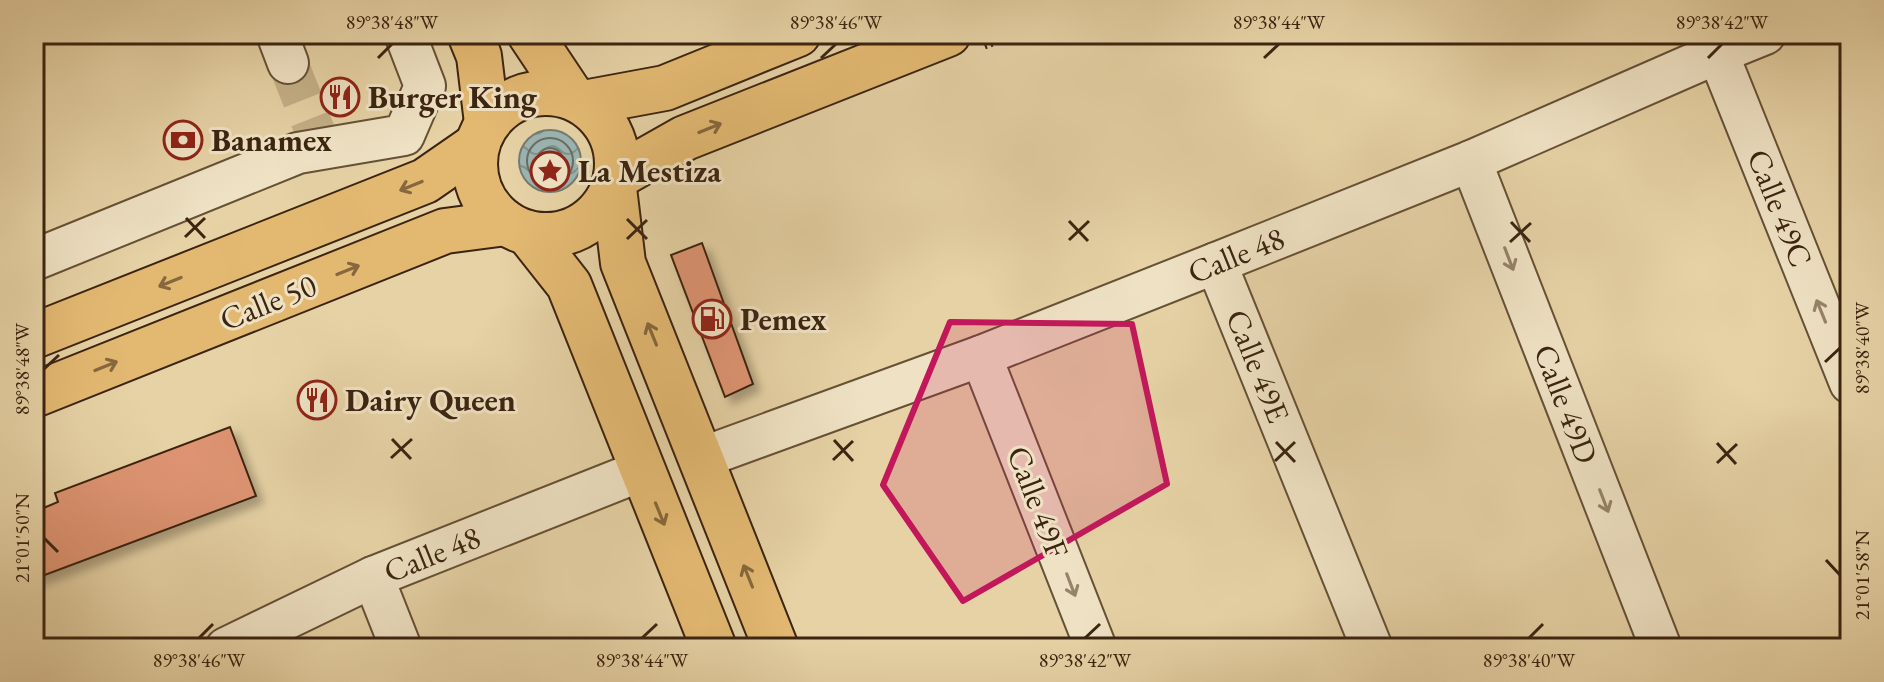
<svg xmlns="http://www.w3.org/2000/svg" width="1884" height="682" font-family="'EB Garamond',serif">
  <style>
    .water { fill: url(#water-waves); stroke: #757b72; stroke-width: 2 }
    .lines { fill: none; stroke-linecap: round; stroke-linejoin: round }
    .shore { stroke: #6b6c62; stroke-width: 2 }
    .building { fill: #de9472; stroke: #3b2411; stroke-width: 2; filter: url(#shadow) }
    .minor-tunnel { stroke: #c4af87; stroke-width: 40; stroke-dasharray: 40 20; stroke-linecap: butt }
    .minor-casing { stroke: #665036; stroke-width: 44 }
    .major-casing { stroke: #3b2411; stroke-width: 48 }
    .path { stroke: #3b2411; stroke-width: 5; stroke-dasharray: 2 4; stroke-linecap: butt }
    .minor { stroke: #efe2c4; stroke-width: 40 }
    .major { stroke: #e3b972; stroke-width: 44 }
    .oneway { stroke: #87673d }
    .oneway2 { stroke: #95836a }
    .marked { fill: #c2185b; fill-opacity: 0.2; stroke: #c2185b; stroke-width: 6; stroke-linejoin: round }
    .ticks { fill: none; stroke: #3b2411; stroke-width: 3 }
    .labels { text-anchor: middle; dominant-baseline: central; stroke-width: 6; stroke-linejoin: round; paint-order: stroke }
    .poi-label { font-size: 32px; font-weight: bold; fill: #3b2411; stroke: #efe2c4; text-anchor: start }
    .street-label { font-size: 32px; fill: #3b2411; stroke: #efe2c4 }
    .neatline { fill: none; stroke: #3b2411; stroke-width: 3 }
    .ticks-label { font-size: 20px; text-anchor: middle; fill: #3b2411 }
  </style>
  <defs>
    <pattern id="water-waves" width="16" height="10" patternUnits="userSpaceOnUse" patternTransform="scale(2)"><rect width="16" height="10" fill="#9bb5b2"/><path d="M0 5q4-4 8 0t8 0" fill="none" stroke="#80938f"/></pattern>
    <filter id="shadow"><feDropShadow dx="7" dy="7" stdDeviation="4" flood-color="#0004"/></filter>
  </defs>
  <rect width="100%" height="100%" fill="#e6d2a5"/>
  <filter id="stains"><feTurbulence type="fractalNoise" baseFrequency=".0025" numOctaves="4"/><feColorMatrix values="0 0 0 0 .2 0 0 0 0 .09 0 0 0 0 .02 0 0 0 .5 -.17"/></filter>
  <radialGradient id="worn" r=".72"><stop offset=".6" stop-color="#630" stop-opacity="0"/><stop offset="1" stop-color="#630" stop-opacity=".3"/></radialGradient>
  <!-- water -->
  <circle class="water" cx="550" cy="161" r="31"/>
  <g class="lines">
    <!-- shore -->
    <g class="shore">
      <circle cx="550" cy="161" r="23"/>
      <circle cx="550" cy="161" r="13"/>
    </g>
  </g>
  <!-- building -->
  <g class="building">
    <path d="M702 243 753 384 725 397 671 255Z"/>
    <path d="M230 427 256 496 34 579V512L58 502 55 493Z"/>
  </g>
  <g class="lines">
    <!-- minor-tunnel -->
    <path class="minor-tunnel" d="M288 63 322 149"/>
    <!-- minor casing -->
    <g class="minor-casing">
      <g id="minor">
        <path d="M277 34 288 63"/>
        <path d="M1710 34 1850 383"/>
        <path d="M1471 161 1661 648"/>
        <path d="M34 260 298 153 404 135 425 86 405 34"/>
        <path d="M1216 263 1372 648"/>
        <path d="M981 356 1096 648"/>
        <path d="M701 458 981 356 1216 263 1471 161 1718 53 1765 34"/>
        <path d="M373 577 401 648"/>
        <path d="M226 648 373 577 643 470"/>
      </g>
    </g>
    <!-- major casing -->
    <g class="major-casing">
      <g id="major">
        <path d="M470 34 479 56 487 123"/>
        <path d="M530 34 572 97"/>
        <circle cx="546" cy="164" r="71"/>
        <path d="M584 103 665 88 798 34"/>
        <path d="M616 177 685 138 948 34"/>
        <path d="M614 188 623 263 776 648"/>
        <path d="M528 233 569 285 714 648"/>
        <path d="M34 336 425 181 477 145"/>
        <path d="M34 395 445 231 506 223"/>
      </g>
    </g>
    <!-- path -->
    <path class="path" d="M985 47 1019 34"/>
    <!-- minor -->
    <use href="#minor" class="minor"/>
    <!-- major -->
    <use href="#major" class="major"/>
  </g>
  <!-- one-way arrows -->
  <defs><path id="oneway-shaft" d="M-6 0H5M1.5-3L5.5 0L1.5 3" fill="none" stroke-width="1.6" stroke-linecap="round" stroke-linejoin="round" transform="scale(2)"/></defs>
  <g class="oneway">
    <use href="#oneway-shaft" transform="translate(710 128) rotate(-22)"/>
    <use href="#oneway-shaft" transform="translate(411 186) rotate(158)"/>
    <use href="#oneway-shaft" transform="translate(348 270) rotate(-22)"/>
    <use href="#oneway-shaft" transform="translate(170 282) rotate(158)"/>
    <use href="#oneway-shaft" transform="translate(652 334) rotate(-112)"/>
    <use href="#oneway-shaft" transform="translate(106 366) rotate(-22)"/>
    <use href="#oneway-shaft" transform="translate(660 514) rotate(68)"/>
    <use href="#oneway-shaft" transform="translate(748 576) rotate(-112)"/>
  </g>
  <g class="oneway2">
    <use href="#oneway-shaft" transform="translate(1509 259) rotate(69)"/>
    <use href="#oneway-shaft" transform="translate(1821 311) rotate(-112)"/>
    <use href="#oneway-shaft" transform="translate(1604 501) rotate(69)"/>
    <use href="#oneway-shaft" transform="translate(1071 585) rotate(69)"/>
  </g>
  <!-- marked area -->
  <path class="marked" d="M950 322 1132 324 1167 484 963 601 883 485Z"/>
  <!-- ticks -->
  <path class="ticks" d="M378 58 392 44M821 58 836 44M1264 58 1279 44M1708 58 1722 44M186 218 205 238M627 219 647 239M1069 221 1088 241M1511 222 1530 242M185 237 205 218M627 239 647 220M1069 240 1089 221M1510 242 1531 223M1825 362 1840 348M44 369 59 355M392 439 411 459M834 440 853 461M1276 442 1295 462M1717 443 1736 464M391 458 412 439M833 460 853 441M1275 461 1295 442M1717 463 1737 444M44 538 58 552M1826 560 1840 575M199 638 213 624M642 638 657 624M1085 638 1100 624M1529 638 1543 624"/>
  <!-- icons -->
  <defs>
    <g id="restaurant-ring" transform="scale(2)"><circle r="9.5" fill="#efe2c4" stroke="#8f2418" stroke-width="1.5"/><path d="M-5-6h1v4h1v-4h1v4h1v-4h1v5L-1.5 .5V6h-2V.5L-5-1ZM5-6V6H3V1.5H1.5Q1.5-4 5-6Z" fill="#8f2418"/></g>
    <g id="bank-ring" transform="scale(2)"><circle r="9.5" fill="#efe2c4" stroke="#8f2418" stroke-width="1.5"/><path d="M-6-4H6V4H-6ZM0-2.3a2.3 2.3 0 1 0 0 4.6a2.3 2.3 0 1 0 0-4.6Z" fill="#8f2418"/></g>
    <g id="sight-ring" transform="scale(2)"><circle r="9.5" fill="#efe2c4" stroke="#8f2418" stroke-width="1.5"/><path d="M0-6L1.8-2.2L6-1.7L2.9 1.2L3.7 5.4L0 3.3L-3.7 5.4L-2.9 1.2L-6-1.7L-1.8-2.2Z" fill="#8f2418"/></g>
    <g id="fuel-ring" transform="scale(2)"><circle r="9.5" fill="#efe2c4" stroke="#8f2418" stroke-width="1.5"/><path d="M-5.5-6h7V0h2V4h1.3V-2.5L3-4.5l.8-.8L6-3V5H2.5V1h-1V6h-7ZM-4.2-4.7v3.2H.2V-4.7Z" fill="#8f2418"/></g>
  </defs>
  <g fill-rule="evenodd">
    <use href="#restaurant-ring" x="340" y="97"/>
    <use href="#bank-ring" x="183" y="140"/>
    <use href="#sight-ring" x="550" y="171"/>
    <use href="#fuel-ring" x="712" y="319"/>
    <use href="#restaurant-ring" x="317" y="400"/>
  </g>
  <g class="labels">
    <!-- poi labels -->
    <g class="poi-label">
      <text x="368" y="97">Burger King</text>
      <text x="211" y="140">Banamex</text>
      <text x="578" y="171">La Mestiza</text>
      <text x="740" y="319">Pemex</text>
      <text x="345" y="400">Dairy Queen</text>
    </g>
    <!-- street labels -->
    <g class="street-label">
      <text transform="translate(1780 208) rotate(68)">Calle 49C</text>
      <text transform="translate(1236 255) rotate(-22)">Calle 48</text>
      <text transform="translate(268 302) rotate(-22)">Calle 50</text>
      <text transform="translate(1258 366) rotate(68)">Calle 49E</text>
      <text transform="translate(1566 404) rotate(69)">Calle 49D</text>
      <text transform="translate(1038 502) rotate(69)">Calle 49F</text>
      <text transform="translate(432 554) rotate(-22)">Calle 48</text>
    </g>
  </g>
  <!-- margin -->
  <rect width="1884" height="682" fill="none" stroke="#e6d2a5" stroke-width="88"/>
  <rect x="44" y="44" width="1796" height="594" class="neatline"/>
  <g class="ticks-label">
    <text x="392" y="29">89°38'48"W</text>
    <text x="836" y="29">89°38'46"W</text>
    <text x="1279" y="29">89°38'44"W</text>
    <text x="1722" y="29">89°38'42"W</text>
    <text transform="translate(1862 348) rotate(-90)" y="7">89°38'40"W</text>
    <text transform="translate(22 369) rotate(-90)" y="7">89°38'48"W</text>
    <text transform="translate(22 538) rotate(-90)" y="7">21°01'50"N</text>
    <text transform="translate(1862 575) rotate(-90)" y="7">21°01'58"N</text>
    <text x="199" y="667">89°38'46"W</text>
    <text x="642" y="667">89°38'44"W</text>
    <text x="1085" y="667">89°38'42"W</text>
    <text x="1529" y="667">89°38'40"W</text>
  </g>
  <rect width="100%" height="100%" filter="url(#stains)"/>
  <rect width="100%" height="100%" fill="url(#worn)"/>
</svg>
